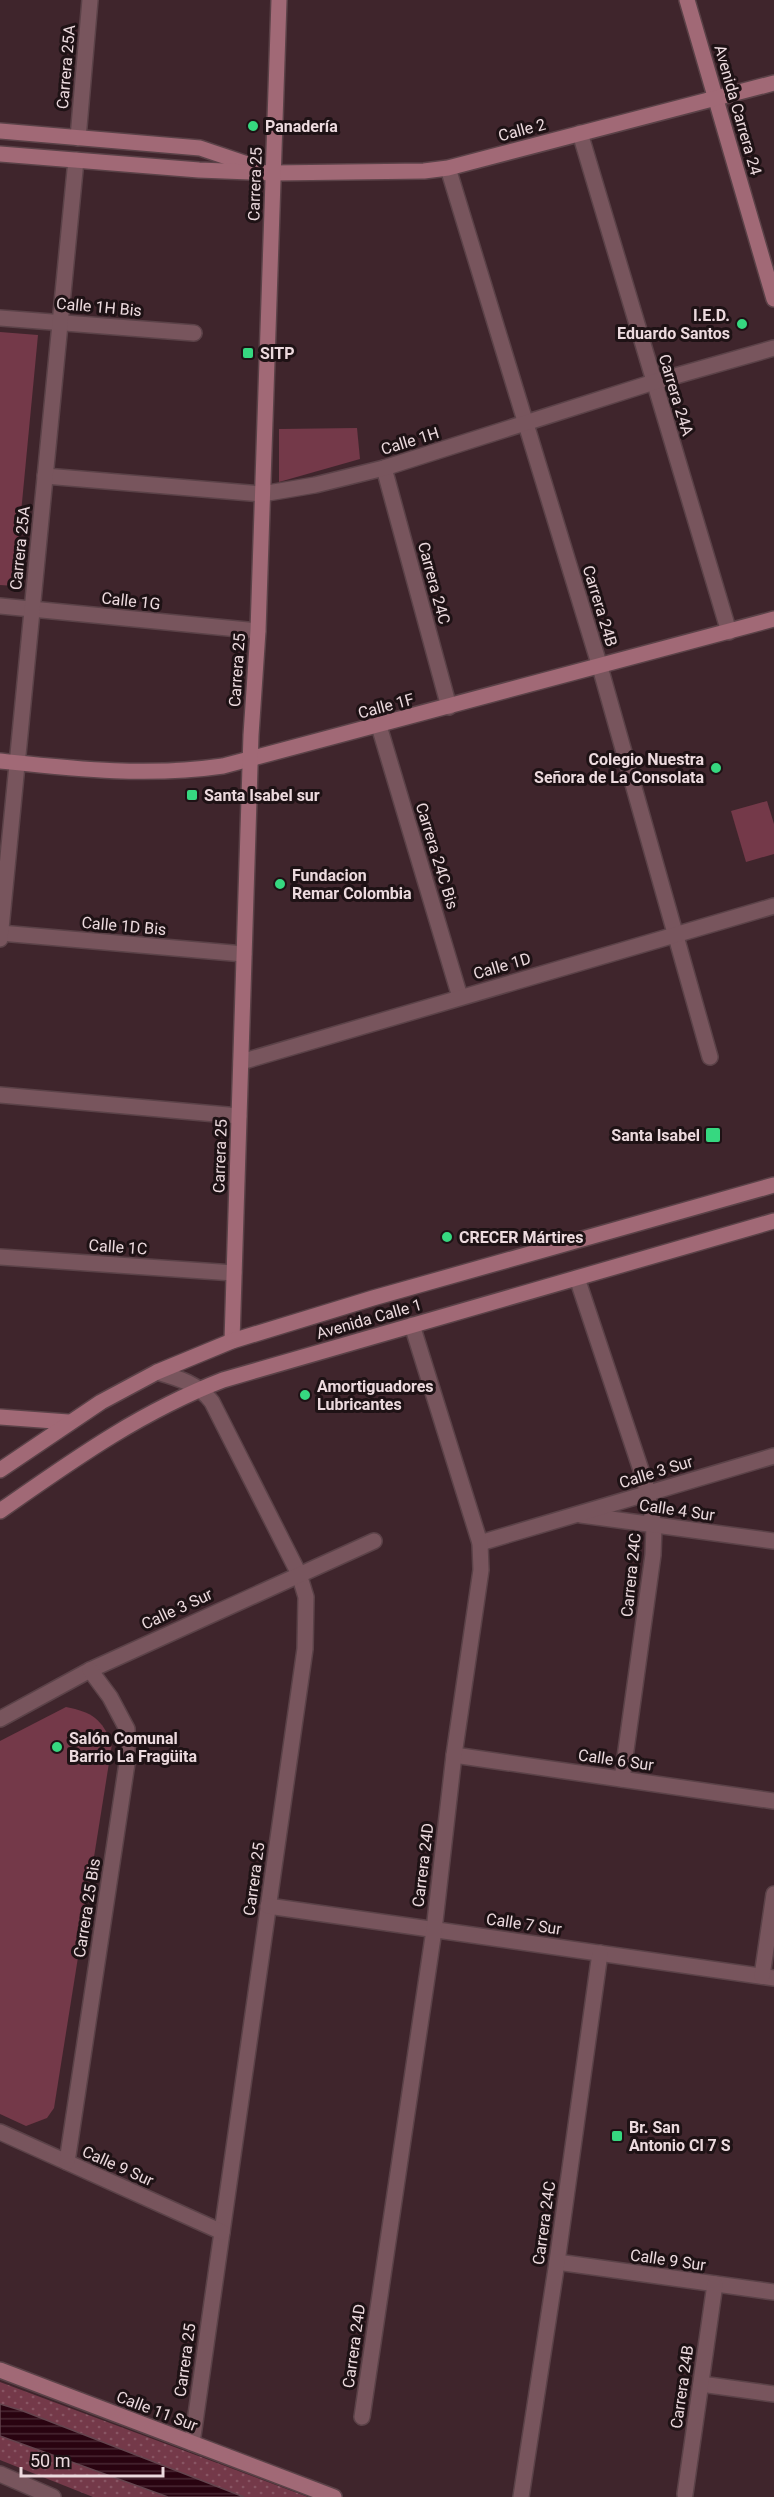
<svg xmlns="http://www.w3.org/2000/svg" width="774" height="2497" font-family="Roboto,sans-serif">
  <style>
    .grass { fill: url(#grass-dots) }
    .green { fill: #743949 }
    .water { fill: url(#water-rules); stroke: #64444e; stroke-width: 1.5 }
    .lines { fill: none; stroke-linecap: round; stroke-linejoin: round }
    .street-casing { stroke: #5b4248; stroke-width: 18 }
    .secondary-casing { stroke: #5b4248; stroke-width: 18 }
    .street { stroke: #78555d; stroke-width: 15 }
    .secondary { stroke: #a16976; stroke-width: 15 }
    .poi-dot { fill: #36d880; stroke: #1e1215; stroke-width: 2 }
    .labels { text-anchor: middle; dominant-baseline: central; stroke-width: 6; stroke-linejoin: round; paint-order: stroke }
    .street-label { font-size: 16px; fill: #ecdade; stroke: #1e1215 }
    .poi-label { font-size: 16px; font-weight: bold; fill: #ecdade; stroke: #1e1215; text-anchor: start }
  </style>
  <defs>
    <pattern id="grass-dots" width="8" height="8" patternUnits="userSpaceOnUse" patternTransform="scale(1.5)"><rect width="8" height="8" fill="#743949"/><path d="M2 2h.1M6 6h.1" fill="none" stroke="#885563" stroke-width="1.8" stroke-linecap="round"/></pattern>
    <pattern id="water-rules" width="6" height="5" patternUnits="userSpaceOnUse" patternTransform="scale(1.5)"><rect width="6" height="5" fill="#290310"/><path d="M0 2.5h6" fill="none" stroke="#482732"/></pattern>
  </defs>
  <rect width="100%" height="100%" fill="#3f252c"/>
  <!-- grass -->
  <path class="grass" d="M0 2382 308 2497H93L0 2460Z"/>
  <!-- green -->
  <g class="green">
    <path d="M0 332 38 335 14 586 0 585Z"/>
    <path d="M357 428 360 459 279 482V429Z"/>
    <path d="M767 801 774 824V854L746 862 731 811Z"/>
    <path d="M66 1707C92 1712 102 1719 112 1744L54 2108 47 2118 26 2126 0 2114V1741Z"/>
  </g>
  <!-- water -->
  <path class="water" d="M0 2404 23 2411 244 2497H168L0 2436Z"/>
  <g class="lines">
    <!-- street casing -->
    <g class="street-casing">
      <g id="street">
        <path d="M580 133 729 632"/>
        <path d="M78 138 90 0"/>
        <path d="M448 168 600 667 710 1057"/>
        <path d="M0 318 194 333"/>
        <path d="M384 468 449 707"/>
        <path d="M45 476 262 494 315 485 384 468 654 382 774 348"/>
        <path d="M0 606 258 631"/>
        <path d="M379 726 460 997"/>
        <path d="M0 933 244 954"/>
        <path d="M0 939 76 160"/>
        <path d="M241 1062 774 906"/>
        <path d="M0 1095 239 1116"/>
        <path d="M0 1257 234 1273"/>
        <path d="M577 1278 645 1482 654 1526 653 1555 622 1779"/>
        <path d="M157 1372C178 1378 199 1384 212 1402L299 1574 306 1597 305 1649 192 2443"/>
        <path d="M581 1515 774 1541"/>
        <path d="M480 1543 774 1456"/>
        <path d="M0 1719 90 1670 374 1541"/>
        <path d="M454 1755 774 1801"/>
        <path d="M268 1906 774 1978"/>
        <path d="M762 1976 774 1894"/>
        <path d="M0 2132 222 2232"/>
        <path d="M67 2162 127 1763V1729L110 1697 90 1670"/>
        <path d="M557 2262 774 2292"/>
        <path d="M701 2384 774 2394"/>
        <path d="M362 2417 434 1930 454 1755 481 1570 480 1543 412 1325"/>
        <path d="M0 2474 53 2497"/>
        <path d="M685 2494 715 2284"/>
        <path d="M521 2497 557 2262 600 1953"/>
      </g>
    </g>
    <!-- secondary casing -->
    <g class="secondary-casing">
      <g id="secondary">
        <path d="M687 0 774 299"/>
        <path d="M0 131 200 148 256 167"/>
        <path d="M0 154 199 170 273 173 424 171 448 168 774 83"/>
        <path d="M0 761C76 769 147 777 223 766L774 619"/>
        <path d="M232 1341 251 735 258 631 279 0"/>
        <path d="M0 1417 68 1422"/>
        <path d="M0 1470 101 1402 157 1372 232 1341 373 1298 774 1185"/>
        <path d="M0 1511C73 1460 140 1412 223 1380L774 1221"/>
        <path d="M0 2370 334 2497"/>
      </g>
    </g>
    <!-- street -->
    <use href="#street" class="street"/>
    <!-- secondary -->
    <use href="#secondary" class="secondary"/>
  </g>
  <!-- markers -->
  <g class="poi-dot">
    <circle cx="253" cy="126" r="6"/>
    <circle cx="742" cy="324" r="6"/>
    <rect x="242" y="347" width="12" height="12" rx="3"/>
    <circle cx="716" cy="768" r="6"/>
    <rect x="186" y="789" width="12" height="12" rx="3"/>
    <circle cx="280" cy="884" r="6"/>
    <rect x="705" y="1127" width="16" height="16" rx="3"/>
    <circle cx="447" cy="1237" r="6"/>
    <circle cx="305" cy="1395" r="6"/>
    <circle cx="57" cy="1747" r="6"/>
    <rect x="611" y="2130" width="12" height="12" rx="3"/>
  </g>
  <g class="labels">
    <!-- street labels -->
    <g class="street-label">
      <text transform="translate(66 67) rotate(-85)">Carrera 25A</text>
      <text transform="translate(738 110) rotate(74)">Avenida Carrera 24</text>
      <text transform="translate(522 130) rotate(-15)">Calle 2</text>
      <text transform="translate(255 184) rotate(-88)">Carrera 25</text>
      <text transform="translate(99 307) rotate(5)">Calle 1H Bis</text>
      <text transform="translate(676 395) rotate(73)">Carrera 24A</text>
      <text transform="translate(410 441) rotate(-17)">Calle 1H</text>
      <text transform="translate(20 548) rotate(-84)">Carrera 25A</text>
      <text transform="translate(434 583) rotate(75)">Carrera 24C</text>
      <text transform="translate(131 601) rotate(6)">Calle 1G</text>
      <text transform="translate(600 606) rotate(73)">Carrera 24B</text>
      <text transform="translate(237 670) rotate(-86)">Carrera 25</text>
      <text transform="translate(386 706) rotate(-15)">Calle 1F</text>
      <text transform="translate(437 856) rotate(73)">Carrera 24C Bis</text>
      <text transform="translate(124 926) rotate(5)">Calle 1D Bis</text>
      <text transform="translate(502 966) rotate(-16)">Calle 1D</text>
      <text transform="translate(220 1156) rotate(-88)">Carrera 25</text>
      <text transform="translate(118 1247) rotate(4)">Calle 1C</text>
      <text transform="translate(369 1319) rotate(-16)">Avenida Calle 1</text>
      <text transform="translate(656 1472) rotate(-17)">Calle 3 Sur</text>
      <text transform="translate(677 1510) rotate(8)">Calle 4 Sur</text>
      <text transform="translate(631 1575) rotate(-84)">Carrera 24C</text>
      <text transform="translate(177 1609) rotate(-25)">Calle 3 Sur</text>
      <text transform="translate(616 1760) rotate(8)">Calle 6 Sur</text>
      <text transform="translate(423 1865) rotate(-83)">Carrera 24D</text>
      <text transform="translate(254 1879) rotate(-82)">Carrera 25</text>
      <text transform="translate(87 1908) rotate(-81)">Carrera 25 Bis</text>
      <text transform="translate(524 1924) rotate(8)">Calle 7 Sur</text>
      <text transform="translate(118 2166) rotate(24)">Calle 9 Sur</text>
      <text transform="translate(544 2223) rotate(-82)">Carrera 24C</text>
      <text transform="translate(668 2260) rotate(8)">Calle 9 Sur</text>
      <text transform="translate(354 2346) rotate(-82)">Carrera 24D</text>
      <text transform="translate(185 2360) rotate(-82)">Carrera 25</text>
      <text transform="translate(682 2387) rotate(-82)">Carrera 24B</text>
      <text transform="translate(157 2411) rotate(21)">Calle 11 Sur</text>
    </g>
    <!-- poi labels -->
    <g class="poi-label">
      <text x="265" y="126">Panadería</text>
      <text x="730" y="315" text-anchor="end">I.E.D.<tspan x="730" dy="18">Eduardo Santos</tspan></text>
      <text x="260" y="353">SITP</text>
      <text x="704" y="759" text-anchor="end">Colegio Nuestra<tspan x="704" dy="18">Señora de La Consolata</tspan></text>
      <text x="204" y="795">Santa Isabel sur</text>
      <text x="292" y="875">Fundacion<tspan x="292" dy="18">Remar Colombia</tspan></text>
      <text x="700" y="1135" text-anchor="end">Santa Isabel</text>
      <text x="459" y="1237">CRECER Mártires</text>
      <text x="317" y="1386">Amortiguadores<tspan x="317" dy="18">Lubricantes</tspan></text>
      <text x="69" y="1738">Salón Comunal<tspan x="69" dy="18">Barrio La Fragüita</tspan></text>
      <text x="629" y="2127">Br. San<tspan x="629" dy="18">Antonio Cl 7 S</tspan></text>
    </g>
  </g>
  <!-- scale -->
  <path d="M21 2467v9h142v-9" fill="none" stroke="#ecdade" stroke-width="3"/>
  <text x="30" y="2467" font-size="18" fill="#ecdade" stroke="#1e1215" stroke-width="4.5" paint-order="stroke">50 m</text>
</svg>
